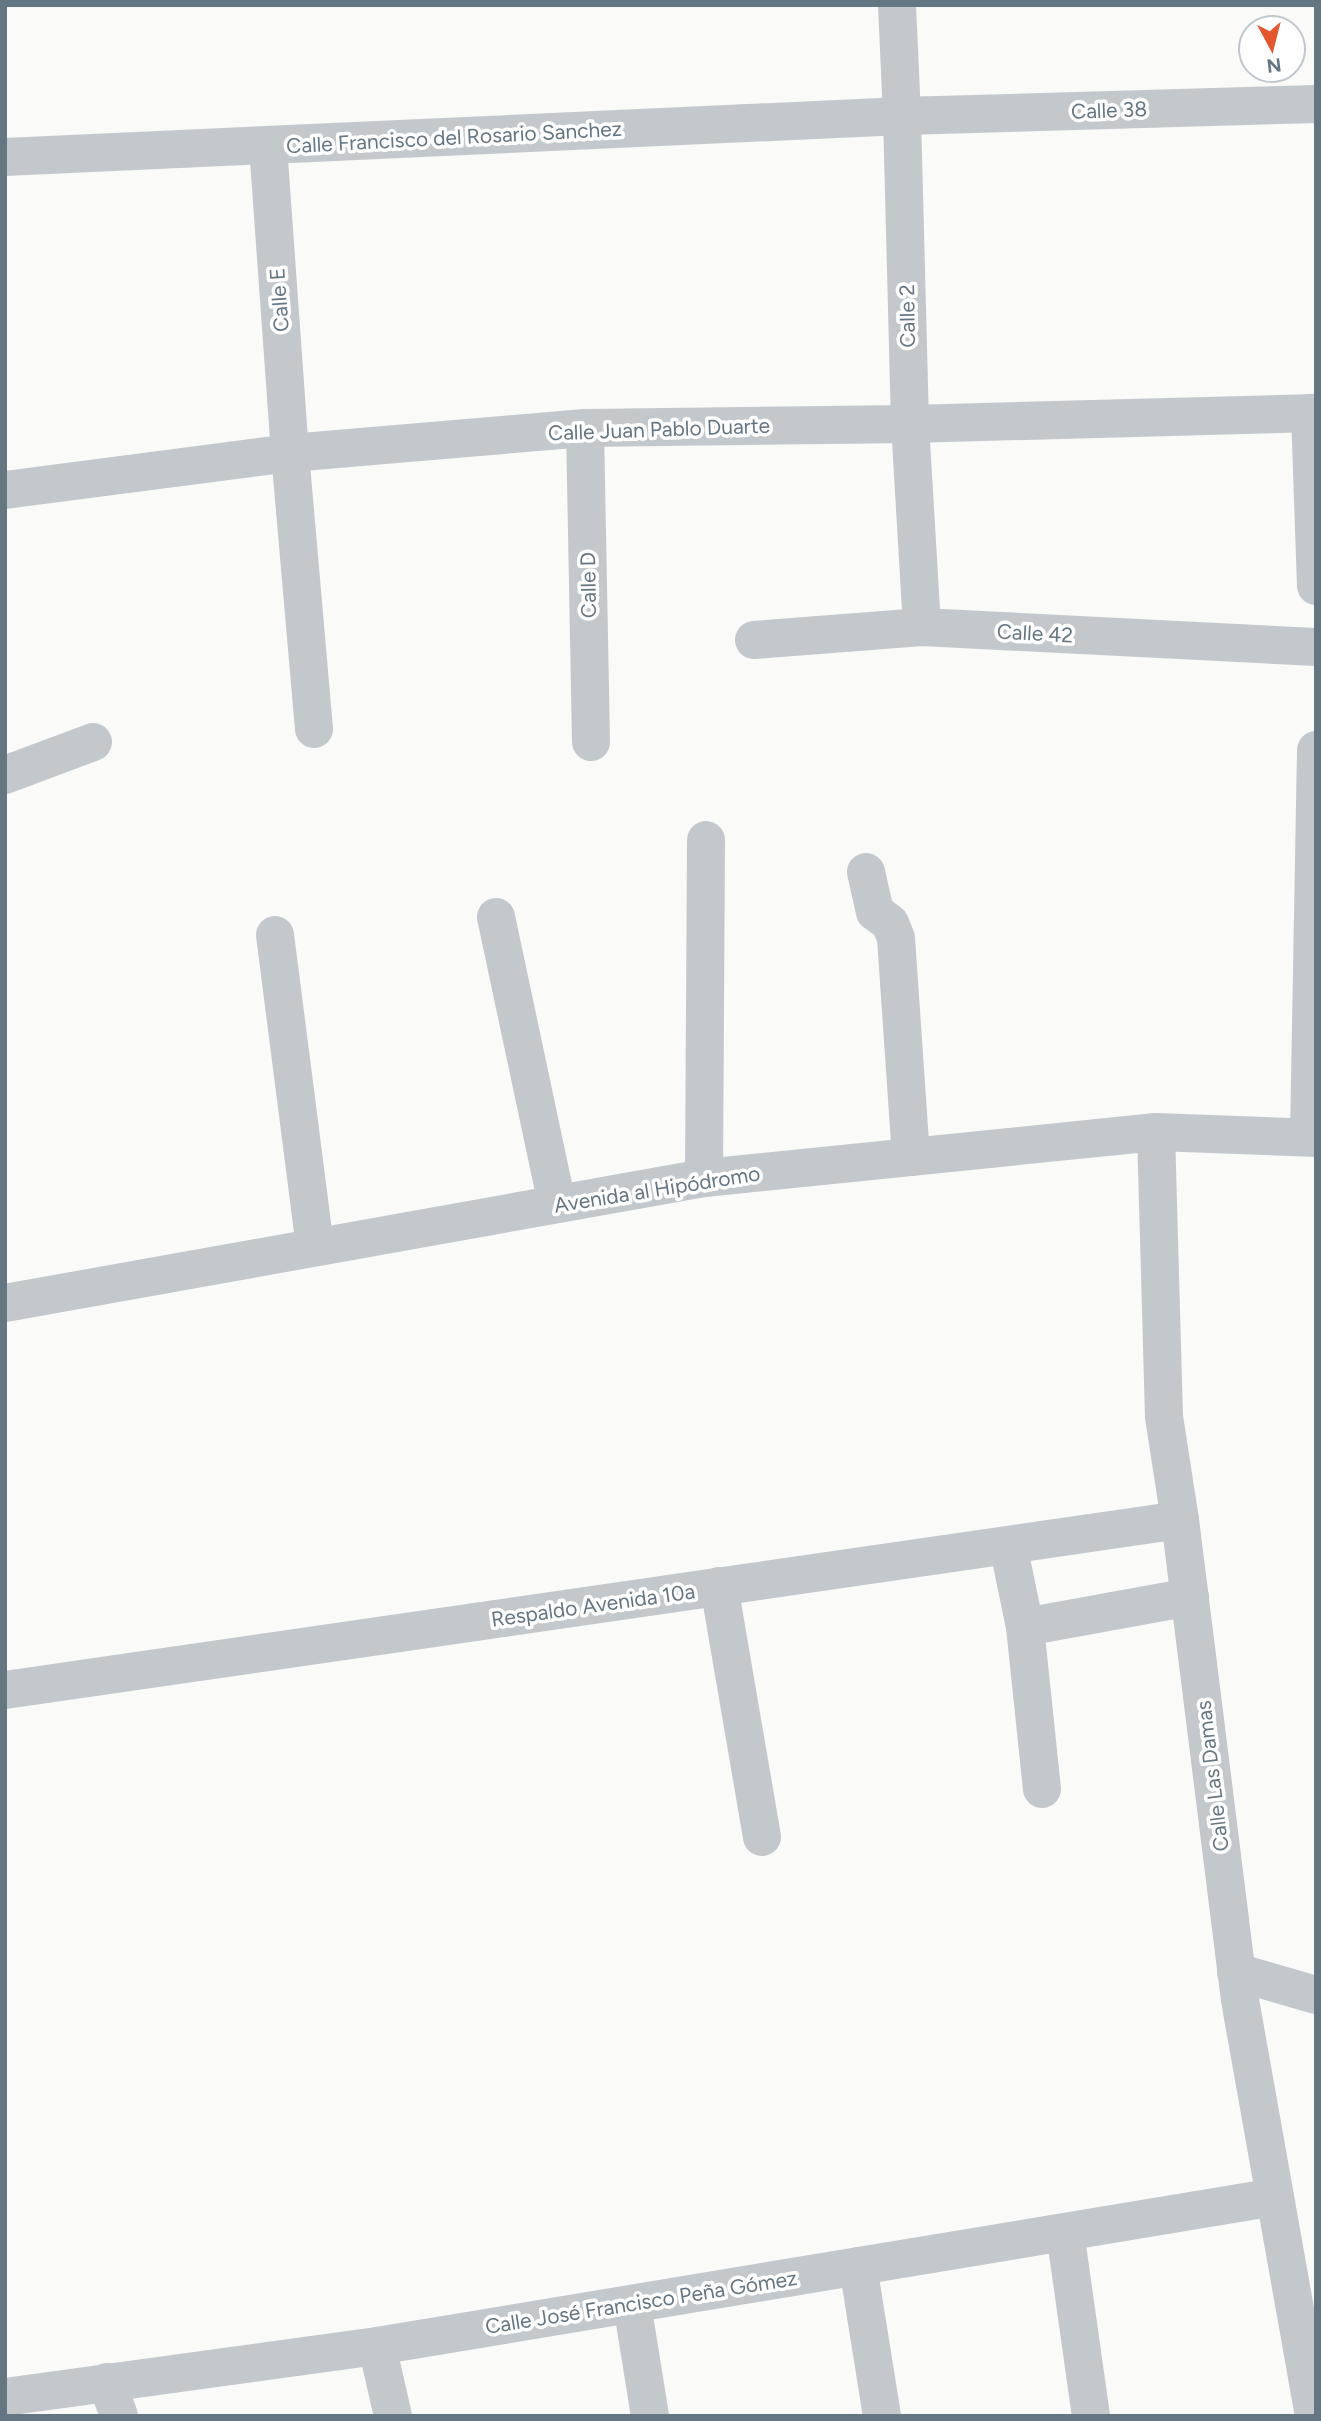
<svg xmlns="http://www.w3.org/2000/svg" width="1321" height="2421" font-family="Figtree,sans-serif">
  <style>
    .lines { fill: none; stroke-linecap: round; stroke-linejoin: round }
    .minor { stroke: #c3c8cc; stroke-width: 38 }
    .labels { text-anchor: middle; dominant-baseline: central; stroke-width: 7; stroke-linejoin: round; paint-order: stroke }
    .street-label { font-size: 21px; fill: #657683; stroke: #fff }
  </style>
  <rect width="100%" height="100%" fill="#fafaf8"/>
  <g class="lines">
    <!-- minor -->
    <g class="minor">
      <path d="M897 5 902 116 910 424 922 627"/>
      <path d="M268 146 290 453 314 729"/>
      <path d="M5 157 902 116 1316 104"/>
      <path d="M1310 413 1316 586"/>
      <path d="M585 428 591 742"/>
      <path d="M5 490 290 453 585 428 910 424 1316 413"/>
      <path d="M754 640 922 627 1316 647"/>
      <path d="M5 775 93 742"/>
      <path d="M866 872 875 912 890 923 896 938 911 1157"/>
      <path d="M496 917 557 1204"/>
      <path d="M275 935 315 1247"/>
      <path d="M1156 1132 1164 1417 1180 1520 1240 2000 1314 2416"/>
      <path d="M1309 1137 1316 750"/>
      <path d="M704 1178 706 840"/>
      <path d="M5 1303 704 1178 1156 1132 1316 1138"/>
      <path d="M1008 1545 1025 1627 1190 1597"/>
      <path d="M719 1586 762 1837"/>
      <path d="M1025 1627 1042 1789"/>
      <path d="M5 1690 1180 1520"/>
      <path d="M1236 1972 1316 1995"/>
      <path d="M1065 2232 1091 2416"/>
      <path d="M858 2266 882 2416"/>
      <path d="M632 2304 650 2416"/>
      <path d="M377 2346 393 2416"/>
      <path d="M107 2382 119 2416"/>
      <path d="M5 2397 377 2346 1275 2197"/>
    </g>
  </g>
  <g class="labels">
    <!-- street labels -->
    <g class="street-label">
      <text transform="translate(1109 110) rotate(-2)">Calle 38</text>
      <text transform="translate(454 137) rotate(-3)">Calle Francisco del Rosario Sanchez</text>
      <text transform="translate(279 300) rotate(-94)">Calle E</text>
      <text transform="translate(907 316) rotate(-91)">Calle 2</text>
      <text transform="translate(659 429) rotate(-2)">Calle Juan Pablo Duarte</text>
      <text transform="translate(588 585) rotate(-91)">Calle D</text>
      <text transform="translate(1035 633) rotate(3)">Calle 42</text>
      <text transform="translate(657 1189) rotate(-9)">Avenida al Hipódromo</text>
      <text transform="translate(593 1605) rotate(-8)">Respaldo Avenida 10a</text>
      <text transform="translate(1212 1776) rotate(-97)">Calle Las Damas</text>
      <text transform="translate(641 2302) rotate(-9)">Calle José Francisco Peña Gómez</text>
    </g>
  </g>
  <!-- border -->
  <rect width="1321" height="2421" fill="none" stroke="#657683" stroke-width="14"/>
  <!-- north arrow -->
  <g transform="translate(1272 49) rotate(173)"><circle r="33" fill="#ffffff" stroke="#c1c8cd" stroke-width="2"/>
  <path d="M0-5L12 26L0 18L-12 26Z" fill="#e4572e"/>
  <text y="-10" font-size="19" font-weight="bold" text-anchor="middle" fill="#657683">N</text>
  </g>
</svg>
